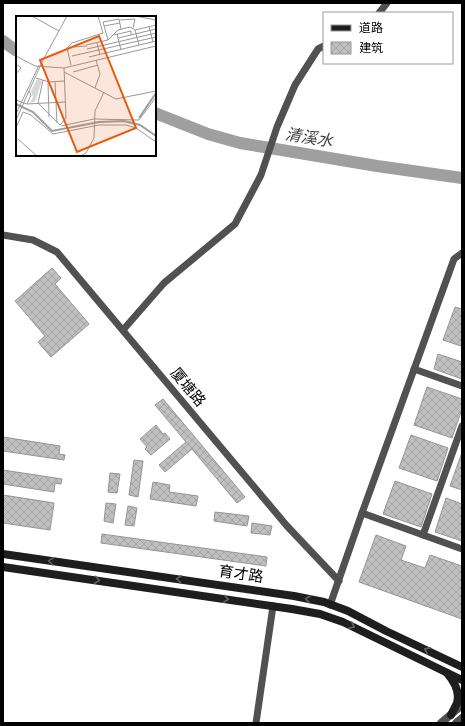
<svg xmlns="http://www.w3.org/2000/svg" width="465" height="726" font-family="Signika,'Noto Sans SC',sans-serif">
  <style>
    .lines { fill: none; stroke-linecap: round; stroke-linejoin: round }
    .river { stroke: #9f9f9f; stroke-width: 12 }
    .building { fill: url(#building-cross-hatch); stroke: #959595 }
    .minor { stroke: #515151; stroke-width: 7 }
    .tertiary { stroke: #515151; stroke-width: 8 }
    .secondary { stroke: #1e1e1e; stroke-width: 8 }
    .oneway { stroke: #626262 }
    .labels { text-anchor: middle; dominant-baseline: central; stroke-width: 3.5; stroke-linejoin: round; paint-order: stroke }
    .street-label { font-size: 15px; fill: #000; stroke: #fff }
    .water-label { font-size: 16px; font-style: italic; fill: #404040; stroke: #fff }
    .inset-river { fill: none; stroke: #9f9f9f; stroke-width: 2 }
    .inset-road { fill: none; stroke: #999; stroke-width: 1 }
    .view { fill: #e8590c; fill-opacity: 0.15; stroke: #e8590c; stroke-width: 2 }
    .inset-edge { fill: none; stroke: #000; stroke-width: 2 }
  </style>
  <defs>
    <pattern id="building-cross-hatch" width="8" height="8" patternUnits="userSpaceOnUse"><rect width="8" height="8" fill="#c0c0c0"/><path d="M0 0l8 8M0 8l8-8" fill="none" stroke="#a3a3a3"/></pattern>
  </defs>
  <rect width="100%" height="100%" fill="#fff"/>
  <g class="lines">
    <!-- river -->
    <g class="river">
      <path d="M3 41 11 47 17 51"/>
      <path d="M155 113 208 134 240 143 377 166 462 178"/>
    </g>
  </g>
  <!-- building -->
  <g class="building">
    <path d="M52 268 61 278 55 284 89 324 51 357 38 342 45 336 15 301Z"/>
    <path d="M455 307 462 309V342L461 346 443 340Z"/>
    <path d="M438 354 462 362V379L434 369Z"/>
    <path d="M427 387 462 399V409L452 438 414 425Z"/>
    <path d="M163 399 245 497 237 503 192 449 165 472 159 465 186 442 155 405Z"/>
    <path d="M156 425 163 434 165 433 170 439 151 455 145 449 147 447 140 439Z"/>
    <path d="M411 435 448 448 437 481 399 468Z"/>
    <path d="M3 437 60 446 59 454 65 455 64 460 3 451Z"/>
    <path d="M461 455H462V490L450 486Z"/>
    <path d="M134 460 143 461 138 497 129 495Z"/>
    <path d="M3 470 62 479 61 484 55 483 54 492 3 484Z"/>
    <path d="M110 473 120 474 117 493 108 492Z"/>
    <path d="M395 481 432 494 421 527 383 514Z"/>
    <path d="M153 482 170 485 169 492 198 496 196 506 150 499Z"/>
    <path d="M3 495 54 503 50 530 3 523Z"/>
    <path d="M446 498 462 504V541L435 532Z"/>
    <path d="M106 503 116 504 113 523 104 521Z"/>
    <path d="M128 506 137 508 134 526 125 525Z"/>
    <path d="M215 512 249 516 247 526 214 521Z"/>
    <path d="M252 523 272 526 270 535 251 533Z"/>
    <path d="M102 534 267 557 266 566 101 543Z"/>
    <path d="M376 535 406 546 401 560 425 568 430 555 462 566V619L359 582Z"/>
  </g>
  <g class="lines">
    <!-- minor -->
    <g class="minor">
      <path d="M379 13 387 3"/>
      <path d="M3 235 33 240 57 252 287 526 339 581"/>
      <path d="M123 330 164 283 235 224 261 175 277 127 295 85 318 49 324 46"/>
      <path d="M414 369 462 386"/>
      <path d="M362 513 462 549"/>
      <path d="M423 535 462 426"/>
      <path d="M330 605 362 513 454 259 462 253"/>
      <path d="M256 723 273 606"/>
    </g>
    <!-- tertiary -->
    <g class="tertiary">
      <path d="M441 723 462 705"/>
      <path d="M456 723 462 718"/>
    </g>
    <!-- secondary -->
    <g class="secondary">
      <path d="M3 554 294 596 324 602 348 611 386 631 462 667"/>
      <path d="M3 567 292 609 320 614 343 622 462 680"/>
      <path d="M447 673C454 681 460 692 457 703 455 707 453 711 451 715"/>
    </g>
  </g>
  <!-- one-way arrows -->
  <defs><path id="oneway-chevron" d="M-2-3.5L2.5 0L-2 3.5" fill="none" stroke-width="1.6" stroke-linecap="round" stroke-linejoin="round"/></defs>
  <g class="oneway">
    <use href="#oneway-chevron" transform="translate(51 561) rotate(-172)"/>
    <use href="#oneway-chevron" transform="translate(179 579) rotate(-172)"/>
    <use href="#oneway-chevron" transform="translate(97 580) rotate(8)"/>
    <use href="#oneway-chevron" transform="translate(226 599) rotate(8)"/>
    <use href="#oneway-chevron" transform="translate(308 599) rotate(-168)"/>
    <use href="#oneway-chevron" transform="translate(352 626) rotate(27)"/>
    <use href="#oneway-chevron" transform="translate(427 650) rotate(-154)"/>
  </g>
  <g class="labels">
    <!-- street labels -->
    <g class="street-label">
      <text transform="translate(188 387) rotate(50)">厦塘路</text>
      <text transform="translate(241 574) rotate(8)">育才路</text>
    </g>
    <!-- water labels -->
    <g class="water-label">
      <text transform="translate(309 138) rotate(9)">清溪水</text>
    </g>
  </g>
  <!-- overview -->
  <g transform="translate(16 16)">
    <rect width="140" height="140" fill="#fff"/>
    <path d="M21 63 26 65 19 86 14 87 17 81 15 75Z" fill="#d8d8d8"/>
    <path class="inset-river" d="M0 88 17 96 36 115 83 106 108 105 124 109 140 120M123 102 140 77"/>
    <path class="inset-road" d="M16 0 43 15M119 0 140 4M103 4 119 3 117 12M88 10 104 7M133 10 137 26M119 14 140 9M101 18 105 34M98 19 115 15V19M102 22 140 13M92 24 87 6 103 3 105 13M81 27 84 39M70 29 92 24 102 14 114 11 119 14 123 29M58 31 71 30M71 33 140 17M0 40 19 50 48 52 140 30M56 40 140 21M73 41 140 25M0 48 5 52 0 58M55 49 51 32 56 27 87 17 82 0M48 56 100 83 140 75M57 56 82 49M20 62 33 66 48 65M27 64 22 87 44 109 50 102 48 52M32 66 33 101M39 66 41 107M79 72 84 58 80 44M0 84 11 88 49 86M11 88 15 79 13 75M0 98 23 49M0 104 26 46 51 0M45 110 78 103 123 104 140 81M0 112 7 96 15 99 37 118 83 109H110L120 112 140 126M2 123 21 140M65 140 70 137 78 122 79 95 88 76"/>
    <path class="view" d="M83 20 120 112 61 136 24 44Z"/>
    <rect width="140" height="140" class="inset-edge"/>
  </g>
  <!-- border -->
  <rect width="465" height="726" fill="none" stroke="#000000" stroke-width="8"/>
  <!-- legend -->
  <rect x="323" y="12" width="130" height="52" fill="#ffffff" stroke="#999999"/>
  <rect x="331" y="25" width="20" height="6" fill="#1e1e1e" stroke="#999999"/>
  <text x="359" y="32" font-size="12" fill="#000000">道路</text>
  <rect x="331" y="42" width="20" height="12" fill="url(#building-cross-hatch)" stroke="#999999"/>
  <text x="359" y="52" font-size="12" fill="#000000">建筑</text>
</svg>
